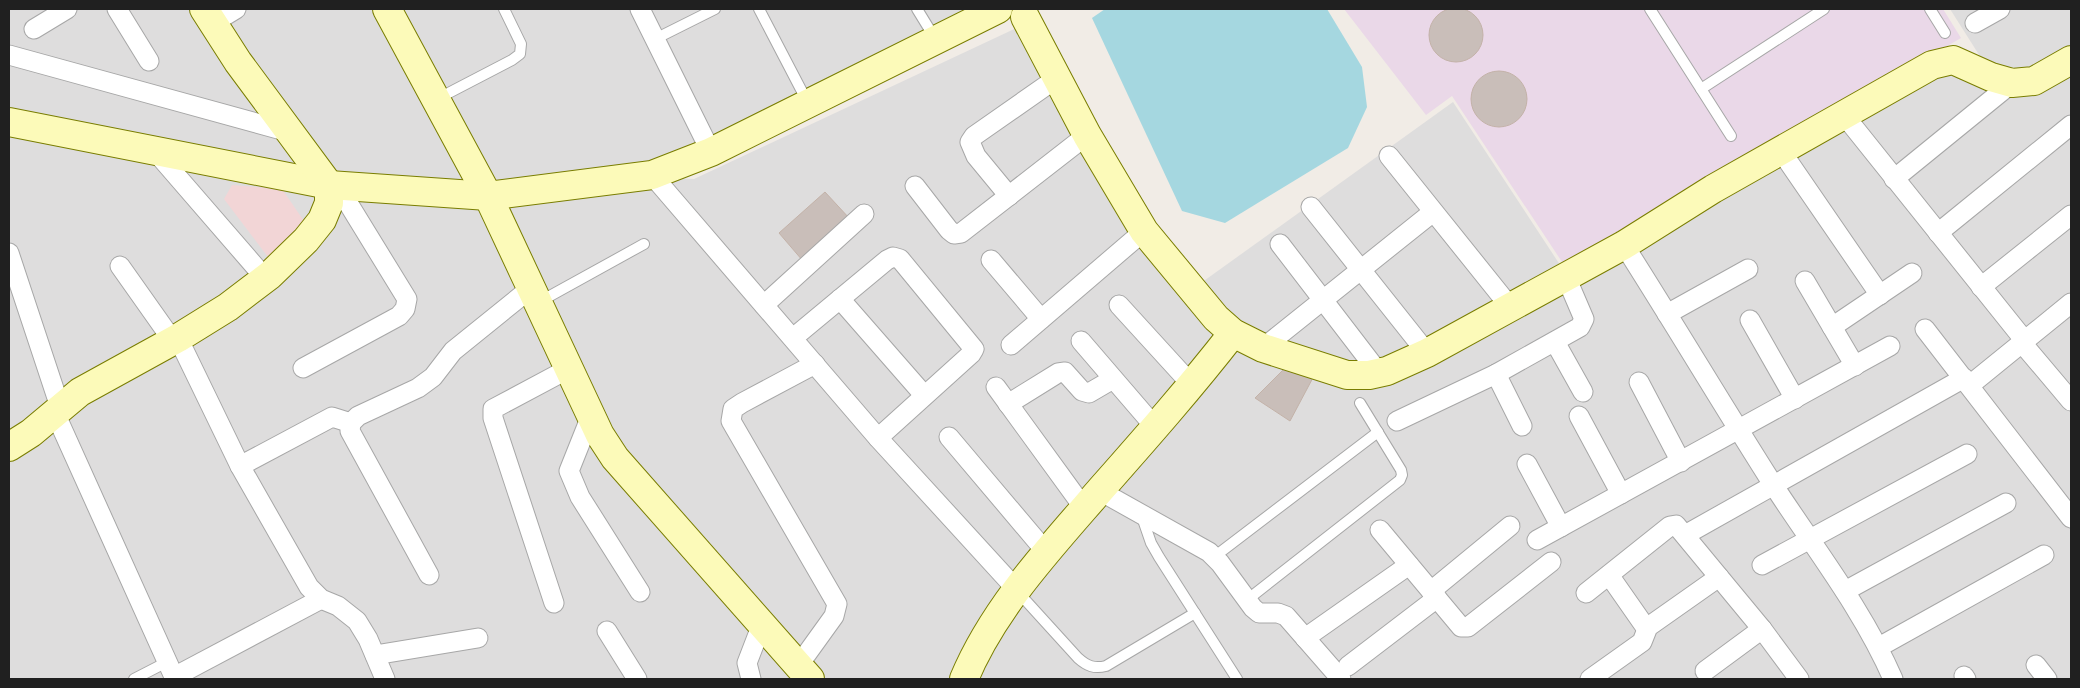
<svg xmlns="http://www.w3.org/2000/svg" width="2080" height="688" font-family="'PT Sans Narrow',sans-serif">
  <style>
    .residential { fill: #dedddd }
    .commercial { fill: #f2d5d6 }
    .industrial { fill: #ead8e8 }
    .water { fill: #a5d7e0 }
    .building { fill: #c9beb9; stroke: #c3b2a8 }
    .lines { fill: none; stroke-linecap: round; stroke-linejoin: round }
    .lane-casing { stroke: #a7a7a7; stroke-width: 12 }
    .street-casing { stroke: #a7a7a7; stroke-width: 21 }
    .secondary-casing { stroke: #797d01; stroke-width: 30 }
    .lane { stroke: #fff; stroke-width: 10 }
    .street { stroke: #fff; stroke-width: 19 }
    .secondary { stroke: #fcfab9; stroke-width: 28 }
  </style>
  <rect width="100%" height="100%" fill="#f1ece6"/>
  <!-- residential -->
  <g class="residential">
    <path d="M9 9H198L317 177 9 117Z"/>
    <path d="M215 9H979L662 165 496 188 333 176Z"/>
    <path d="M1950 9H2071V54L2033 76 1988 69Z"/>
    <path d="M1023 25 1228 334 957 679H817L620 456 497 202 667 178 694 179Z"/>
    <path d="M2071 63V679H970L989 638 1232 338 1369 377 1933 68 1990 79Z"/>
    <path d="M1453 102 1566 274 1386 370 1262 346 1194 288Z"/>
    <path d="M9 127 323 189V201L227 303 9 442Z"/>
    <path d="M331 187 487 198 588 416 807 679H9V452L230 312Z"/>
  </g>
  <!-- commercial -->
  <path class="commercial" d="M232 185 282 189 306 224 268 257 224 199Z"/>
  <!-- industrial -->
  <path class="industrial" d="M1344 9H1943L1961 38 1728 173 1568 271 1452 96 1426 115Z"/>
  <!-- water -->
  <path class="water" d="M1105 9H1327L1362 67 1367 107 1348 148 1225 223 1182 211 1092 18Z"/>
  <!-- building -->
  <g class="building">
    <circle cx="1456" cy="35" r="27"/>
    <circle cx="1499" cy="99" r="28"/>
    <path d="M825 192 850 219 803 261 779 233Z"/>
    <path d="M1292 361 1316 372 1290 421 1255 398Z"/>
  </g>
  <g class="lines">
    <!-- lane casing -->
    <g class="lane-casing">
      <g id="lane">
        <path d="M759 9 808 103"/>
        <path d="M917 9 936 40"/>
        <path d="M1650 9 1731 136"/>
        <path d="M1930 9 1945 33"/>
        <path d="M655 39 715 9"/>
        <path d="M1701 89 1824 9"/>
        <path d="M437 99 512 60 520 54 521 44 504 9"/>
        <path d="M539 302 644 244"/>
        <path d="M1141 514 1151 543 1159 557 1237 679"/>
        <path d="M1214 557 1378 432"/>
        <path d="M1018 592 1078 658C1087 666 1094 669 1106 666L1195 613"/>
        <path d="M1247 600 1400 480 1402 475 1401 470 1360 403"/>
        <path d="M134 679 167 662"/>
      </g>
    </g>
    <!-- street casing -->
    <g class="street-casing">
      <g id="street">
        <path d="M117 9 149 61"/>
        <path d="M640 9 711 152"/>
        <path d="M213 23 236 9"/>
        <path d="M1975 23 2000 9"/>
        <path d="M34 29 67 9"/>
        <path d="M9 55 289 132"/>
        <path d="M1844 115 2025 341"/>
        <path d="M155 151 265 278"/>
        <path d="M1781 151 1880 295"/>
        <path d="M1389 156 1511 308"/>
        <path d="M652 175 878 438 1018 591"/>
        <path d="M1894 179 2012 83"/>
        <path d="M915 186 949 230 954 234 961 233 1087 135"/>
        <path d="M1009 196 976 156 970 142 974 136 1057 78"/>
        <path d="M1311 207 1427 353"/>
        <path d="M1938 233 2071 125"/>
        <path d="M1280 244 1379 373"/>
        <path d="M1624 245C1675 325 1723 406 1774 486 1815 549 1863 610 1893 679"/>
        <path d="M9 253 60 407"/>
        <path d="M991 260 1041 319"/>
        <path d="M120 266 173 341"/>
        <path d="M1805 281 1855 366"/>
        <path d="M1981 287 2071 215"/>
        <path d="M840 299 924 395"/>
        <path d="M764 305 864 214"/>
        <path d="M1119 305 1192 385"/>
        <path d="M1667 314 1748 269"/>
        <path d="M1750 320 1795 399"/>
        <path d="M1832 327 1912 273"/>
        <path d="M1925 329 2071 518"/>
        <path d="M178 338 240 466 309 587 321 599 338 606 357 621 368 639 385 679"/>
        <path d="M793 338 887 260 893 257 900 259 974 349 971 354 878 438"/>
        <path d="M1081 341 1155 427"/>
        <path d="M1555 342 1583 392"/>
        <path d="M2022 343 2071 401"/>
        <path d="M1011 345 1144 231"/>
        <path d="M1263 348 1433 212"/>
        <path d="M303 368 399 316 405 309 407 299 337 185"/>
        <path d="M1496 374 1522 426"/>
        <path d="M1639 382 1681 462"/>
        <path d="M1970 385 2071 303"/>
        <path d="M996 387 1084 508"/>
        <path d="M1008 404 1058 373 1065 372 1082 391 1089 393 1113 379"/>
        <path d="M55 413 175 679"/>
        <path d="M591 416 569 471 580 497 640 592"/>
        <path d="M1579 416 1621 494"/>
        <path d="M1397 421 1496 374 1580 327 1584 319 1566 277"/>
        <path d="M949 437 1047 553"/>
        <path d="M1527 464 1561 527"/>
        <path d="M240 466 332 417 351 423"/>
        <path d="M1100 491 1209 552 1220 563 1253 608 1259 613H1278L1286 616 1341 679"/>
        <path d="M1380 530 1461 627H1468L1551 562"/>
        <path d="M1685 535 1964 378"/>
        <path d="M1537 540 1890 346"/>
        <path d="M1762 565 1967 454"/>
        <path d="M429 575 350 431 351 423 358 416 418 388 433 377 453 351 531 288"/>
        <path d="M1609 575 1646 628"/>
        <path d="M1431 591 1510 526"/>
        <path d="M1845 591 2006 503"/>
        <path d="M1586 593 1670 526 1676 525 1762 629 1799 679"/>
        <path d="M554 603 493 418V409L568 369"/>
        <path d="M607 631 637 679"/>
        <path d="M1305 638 1409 565"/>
        <path d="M1879 647 2044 555"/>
        <path d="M375 655 478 638"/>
        <path d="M2036 665 2047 679"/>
        <path d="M798 666 834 616 837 604 731 421 733 409 742 403 815 364"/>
        <path d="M1348 666 1437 598"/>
        <path d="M1705 671 1762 629"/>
        <path d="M1964 676 1966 679"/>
        <path d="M174 677 321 599"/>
        <path d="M751 679 747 663 762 624"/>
        <path d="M1590 679 1642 642 1648 627 1719 577"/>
      </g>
    </g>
    <!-- secondary casing -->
    <g class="secondary-casing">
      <g id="secondary">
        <path d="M387 9 488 196 600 435 615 458 810 679"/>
        <path d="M1025 17 1087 135 1144 231 1216 318 1233 333 1263 348 1347 375H1369L1387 371 1427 353 1624 245 1713 189 1932 65 1953 60 1991 77 2012 83 2034 81 2071 60"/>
        <path d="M9 122 329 185 488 196 652 175 711 152 998 9"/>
        <path d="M9 447 31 433 80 392 178 338 228 307 270 275 306 240 322 220 329 203V185L238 62 204 9"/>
        <path d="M964 679C994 607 1051 547 1101 489 1146 438 1191 387 1233 333"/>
      </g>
    </g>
    <!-- lane -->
    <use href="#lane" class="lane"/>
    <!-- street -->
    <use href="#street" class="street"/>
    <!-- secondary -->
    <use href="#secondary" class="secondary"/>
  </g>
  <!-- border -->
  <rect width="2080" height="688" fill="none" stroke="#202020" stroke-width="20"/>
</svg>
